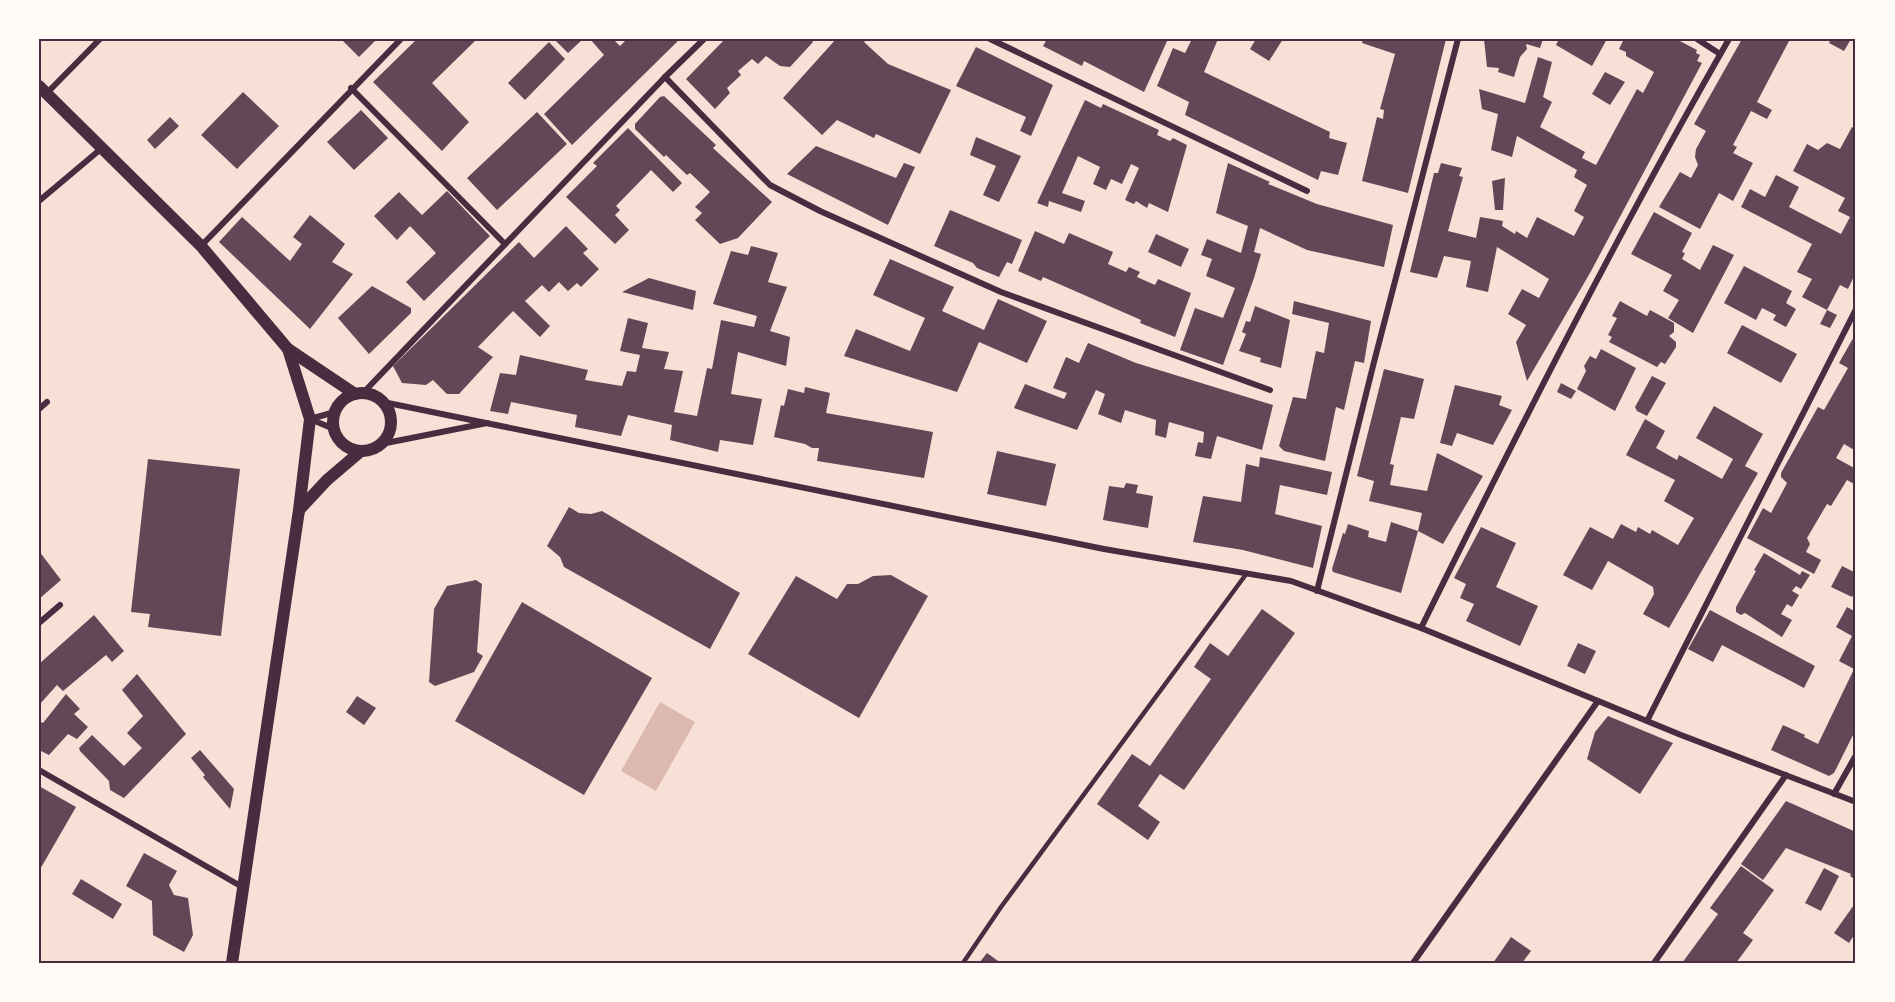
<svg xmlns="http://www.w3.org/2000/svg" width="1895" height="1002" font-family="'PT Sans',sans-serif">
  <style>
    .water { fill: #dcb8b0 }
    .building { fill: #644757 }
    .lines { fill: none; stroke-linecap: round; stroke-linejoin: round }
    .service { stroke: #4a2c40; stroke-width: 4.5 }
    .minor { stroke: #4a2c40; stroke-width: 6 }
    .secondary { stroke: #4a2c40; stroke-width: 12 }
    .neatline { fill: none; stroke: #4a2c40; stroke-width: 2 }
  </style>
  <rect width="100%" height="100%" fill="#f7e1d7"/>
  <!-- water -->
  <path class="water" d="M660 702 695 722 656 791 621 771Z"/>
  <!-- building -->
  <g class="building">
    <path d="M341 39H377L359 57Z"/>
    <path d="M417 39H477L432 83 469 122 442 151 373 82Z"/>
    <path d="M554 39H583L568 53Z"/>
    <path d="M590 39H613L620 46 627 39H680L572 145 544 114 604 55Z"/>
    <path d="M725 39H811L813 42 790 67 780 66 766 56 758 64 752 59 738 71 741 75 727 88 730 93 715 109 686 79Z"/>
    <path d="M836 39H867L864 42 888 64 951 90 920 154 876 134 874 138 837 120 822 135 783 98Z"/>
    <path d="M1047 39H1168L1144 92 1084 61 1082 66 1043 46Z"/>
    <path d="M1192 39H1218L1204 72 1330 132 1329 138 1347 143 1338 175 1321 171 1318 180 1185 115 1189 102 1157 86 1173 48 1185 53Z"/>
    <path d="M1256 39H1283L1269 61 1250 49Z"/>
    <path d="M1363 39H1446L1408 193 1362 181 1377 117 1383 119 1384 110 1380 109 1395 54 1362 43Z"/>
    <path d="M1484 39H1543L1540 48 1526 44 1527 49 1520 57 1514 77 1498 72 1499 68 1487 67Z"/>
    <path d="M1559 39H1607L1592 66 1556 45Z"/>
    <path d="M1624 39H1676L1697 50 1696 53 1700 55 1697 61 1702 63 1590 273 1527 381 1516 342 1526 325 1508 314 1522 289 1539 298 1549 279 1497 247 1488 292 1466 287 1471 261 1444 256 1437 278 1410 272 1434 173H1438L1441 163 1462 168 1459 176 1463 177 1448 231 1476 238 1480 217 1503 221 1502 226 1515 234 1516 231 1527 238 1537 217 1574 236 1584 217 1574 211 1587 185 1574 177 1577 170 1517 136 1512 157 1491 150 1498 114 1482 109 1479 89 1525 103 1538 57 1552 62 1543 97 1552 102 1540 127 1585 152 1582 158 1596 165 1637 89 1643 93 1654 72 1626 56V52L1619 49Z"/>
    <path d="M1742 39H1790L1757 102 1772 110 1767 119 1751 111 1733 145 1737 147 1733 153 1753 163 1733 201 1719 193 1700 229 1659 207 1680 172 1691 178 1698 165 1695 157 1696 149 1706 131 1694 124Z"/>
    <path d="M1831 39H1851L1844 51 1829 43Z"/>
    <path d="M549 42 565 59 525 100 508 83Z"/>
    <path d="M976 47 1053 85 1031 136 1020 131 1026 117 956 86Z"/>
    <path d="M1605 72 1625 82 1610 105 1592 94Z"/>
    <path d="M243 92 279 126 237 169 201 135Z"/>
    <path d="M664 96 716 145 713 148 772 202 738 238 720 244 695 220 702 213 695 207 710 192 690 173 687 175 666 155 664 157 635 129V124L660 97Z"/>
    <path d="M1085 100 1101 108 1103 104 1159 130 1157 135 1170 141 1173 138 1187 145 1168 212 1149 203 1147 208 1136 201 1134 204 1125 200 1139 168 1131 164 1122 184 1111 179 1106 190 1093 184 1100 167 1078 156 1062 193 1085 201 1081 212 1049 201 1048 207 1037 203Z"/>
    <path d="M361 110 388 138 354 170 327 142Z"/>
    <path d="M537 112 567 144 497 210 467 178Z"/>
    <path d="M170 117 179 126 155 149 147 140Z"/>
    <path d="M1852 127 1856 129V272L1848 289 1840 285 1827 310 1837 315 1830 328 1820 324 1827 310 1802 297 1812 279 1797 272 1812 244 1741 207 1750 189 1765 197 1776 175 1799 187 1789 207 1841 234 1850 217 1838 211 1845 198 1793 171 1807 144 1818 150 1827 143 1840 149Z"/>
    <path d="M628 128 682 183 673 192 651 170 616 206 620 210 615 215 629 230 615 244 566 197 597 166 593 163Z"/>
    <path d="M976 137 1021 156 999 202 983 195 996 166 970 155Z"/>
    <path d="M816 146 896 178 904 163 915 167 888 225 787 174Z"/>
    <path d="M1228 163 1270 182 1268 184 1317 204 1393 225 1384 267 1307 250 1260 228 1254 252 1261 254 1254 278 1223 365 1180 350 1195 308 1223 318 1235 288 1206 276 1212 259 1201 255 1207 239 1241 253 1248 226 1216 213Z"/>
    <path d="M1505 178 1503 210H1495L1492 181Z"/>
    <path d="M447 191 490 236 424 301 406 282 436 253 410 226 397 240 374 216 399 192 422 215Z"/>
    <path d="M950 210 1022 240 1012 264 1007 262 999 277 977 268 973 263 934 246Z"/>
    <path d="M1654 212 1692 233 1682 252 1685 253 1682 259 1700 270 1713 245 1734 255 1693 333 1668 318 1679 300 1663 291 1672 275 1631 254Z"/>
    <path d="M310 215 345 244 332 262 353 274 310 329 219 242 242 217 290 261 302 244 293 237Z"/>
    <path d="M566 226 588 249 583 253 599 269 581 287 577 283 568 291 559 282 549 292 542 285 525 301 550 326 540 337 513 311 478 347 493 357 459 394H447L433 380 426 385 402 383 393 366 519 242 534 258Z"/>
    <path d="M1035 231 1064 244 1069 233 1113 252 1108 264 1126 272 1129 267 1140 272 1137 277 1155 285 1158 279 1191 293 1175 337 1140 323 1141 320 1043 277 1041 281 1018 271Z"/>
    <path d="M1156 234 1189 249 1181 267 1148 252Z"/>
    <path d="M751 246 778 253 768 282 787 287 770 331 790 337 786 366 738 352 731 394 762 399 753 445 720 440 718 452 670 440 672 425 628 415 621 436 575 427 577 415 511 402 508 414 490 411 500 373 516 375 520 355 588 370 585 380 622 386 627 371 636 372 640 355 620 351 628 318 648 323 642 348 669 352 664 369 683 371 674 412 697 416 707 368 712 369 721 320 754 327 757 316 713 304 731 251 748 255Z"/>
    <path d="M890 259 954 287 942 311 984 330 998 299 1047 321 1027 363 979 342 957 392 844 356 856 329 910 351 925 318 873 295Z"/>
    <path d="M1744 266 1792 291 1786 303 1796 309 1786 327 1773 320 1776 315 1762 308 1756 320 1724 303Z"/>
    <path d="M649 278 696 291 693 310 622 292Z"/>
    <path d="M372 286 411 308V313L369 354 338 318Z"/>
    <path d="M1294 301 1371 321 1364 363 1355 361 1344 410 1336 407 1325 461 1284 451 1279 446 1293 397 1306 399 1316 351 1324 353 1329 323 1292 314Z"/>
    <path d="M1620 301 1647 316 1650 310 1674 323V332L1669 336 1676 342V347L1665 364 1661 362 1657 367 1609 342 1612 337 1608 335 1617 318 1612 316Z"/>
    <path d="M1255 306 1290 320 1281 368 1260 362 1261 358 1239 351 1246 334 1242 332 1246 321 1250 322Z"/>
    <path d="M1742 325 1797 354 1781 383 1727 353Z"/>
    <path d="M1856 333V451L1844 444 1836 458 1856 469V485L1847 480 1831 506 1827 504 1807 538 1810 544 1806 552 1821 560 1814 574 1747 538 1763 508 1771 513 1787 483 1781 477V473L1818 407 1824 410 1848 368 1839 363Z"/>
    <path d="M1088 343 1136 363 1273 405 1262 450 1217 436 1211 459 1195 456 1198 442 1203 443 1204 432 1169 422 1166 438 1155 435 1156 420 1125 410 1121 423 1098 414 1105 394 1096 390 1077 430 1014 408 1025 384 1064 399 1067 393 1053 388 1066 357 1079 363Z"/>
    <path d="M1601 349 1636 368 1615 411 1577 389 1586 371 1584 366 1590 356 1596 359Z"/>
    <path d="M1384 369 1424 379 1414 419 1401 417 1390 464 1394 465 1390 485 1427 491 1437 453 1483 476 1443 544 1418 531 1422 513 1369 501 1374 481 1357 476Z"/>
    <path d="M1652 376 1666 383 1647 416 1637 411 1635 407Z"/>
    <path d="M1561 383 1576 391 1571 399 1557 392Z"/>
    <path d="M1455 385 1502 396 1499 405 1512 410 1493 445 1457 433 1452 446 1440 443Z"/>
    <path d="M805 387 830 393 826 413 933 432 924 478 817 461 819 448H812L805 444 774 437 781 405 784 406 788 389 804 393Z"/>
    <path d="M1714 406 1763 434 1745 466 1758 473 1669 628 1643 614 1654 594 1653 587 1608 561 1592 590 1563 575 1590 527 1613 539 1621 524 1636 532 1638 527 1650 534 1652 530 1678 545 1694 518 1664 501 1675 480 1626 455 1645 419 1665 431 1656 448 1677 460 1679 455 1722 479 1733 459 1696 438Z"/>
    <path d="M997 451 1056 464 1046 506 987 494Z"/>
    <path d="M1260 457 1332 472 1327 495 1280 485 1275 514 1322 526 1313 568 1243 550 1193 542 1203 496 1241 502 1246 464 1259 467Z"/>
    <path d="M148 459 240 469 221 636 148 627 150 614 131 612Z"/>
    <path d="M1126 483 1138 485 1136 493 1153 496 1148 528 1103 520 1109 486 1124 488Z"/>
    <path d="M569 507 579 513 591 514 602 511 740 593 710 649 564 567 560 557 547 546Z"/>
    <path d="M1391 522 1418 531 1401 593 1333 572 1332 569 1343 533 1345 534 1348 524 1369 531 1368 537 1386 542Z"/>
    <path d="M1481 527 1516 543 1496 587 1538 606 1520 646 1466 621 1474 604 1460 598 1466 584 1454 578Z"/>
    <path d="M39 551 61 580 39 599Z"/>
    <path d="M1764 553 1800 575 1802 571 1810 575 1801 589 1796 586 1792 591 1799 595 1792 607 1787 604 1781 614 1792 620 1782 637 1745 613 1741 615 1736 612V607L1756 571 1754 570Z"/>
    <path d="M1842 566 1856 573V589L1852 597 1831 587Z"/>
    <path d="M891 575 928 596 859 718 748 654 796 576 837 599 847 584H858L873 576Z"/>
    <path d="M476 580 482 584 477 652 483 656 474 672 435 686 429 682 434 609 447 586Z"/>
    <path d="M522 602 652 678 584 795 455 721Z"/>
    <path d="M1847 607 1856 612V729L1834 773 1829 776 1771 750 1783 725 1805 735 1804 737 1818 744 1854 669 1839 661 1852 636 1836 627Z"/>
    <path d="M1262 609 1295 633 1184 790 1160 774 1138 806 1160 822 1148 840 1097 804 1132 754 1150 766 1211 679 1194 667 1210 643 1228 656Z"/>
    <path d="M1710 610 1815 666 1804 688 1722 645 1713 662 1688 649Z"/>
    <path d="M94 615 124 651 112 662 106 655 63 691 57 685 39 705V664Z"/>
    <path d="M1578 643 1596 651 1585 674 1567 666Z"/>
    <path d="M137 674 186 734 124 798 110 790 109 781 80 751 79 748 92 735 124 766 142 748 127 733 143 716 122 690Z"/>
    <path d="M66 694 80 709 74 714 88 727 77 739 68 734 49 755 39 750V721L43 723Z"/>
    <path d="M357 696 376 708 364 725 346 712Z"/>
    <path d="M1608 716 1673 743 1640 794 1587 759 1595 732Z"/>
    <path d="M200 750 234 789 230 809 203 777 205 775 191 758Z"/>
    <path d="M39 786 76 807 39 871Z"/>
    <path d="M1786 801 1856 832V880L1850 876 1851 874 1786 848 1763 880 1741 864Z"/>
    <path d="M144 853 177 871 169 885 174 895 188 898 193 935 184 952 153 935 152 901 126 886Z"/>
    <path d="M1741 866 1774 890 1743 933 1753 940 1736 963H1682L1718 914 1710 908Z"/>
    <path d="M1824 868 1839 876 1821 911 1805 903Z"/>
    <path d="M81 879 122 904 113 919 72 894Z"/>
    <path d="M1856 902V932L1849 943 1834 933Z"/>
    <path d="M1511 937 1531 951 1522 963H1493Z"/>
    <path d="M987 953 1001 963H979Z"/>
  </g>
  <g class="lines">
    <!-- service -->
    <path class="service" d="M963 963 1001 907 1247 573"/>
    <!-- minor -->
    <g class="minor">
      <path d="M990 39 1307 191"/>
      <path d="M1697 39 1720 54"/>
      <path d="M665 77 770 185 820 211 1001 292 1270 390"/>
      <path d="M351 88 505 244"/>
      <path d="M47 93 100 39"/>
      <path d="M39 201 102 148"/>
      <path d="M201 246 401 39"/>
      <path d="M363 393 665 77 704 39"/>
      <path d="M383 402 1104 549 1291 581 1421 628 1681 735 1856 802"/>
      <path d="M39 409 47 402"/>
      <path d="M310 419 335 412"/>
      <path d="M310 419 334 429"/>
      <path d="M381 444 487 423"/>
      <path d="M1317 591 1374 362 1458 39"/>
      <path d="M39 623 60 605"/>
      <path d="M1421 628C1519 429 1619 231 1729 39"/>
      <path d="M1647 721 1856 309"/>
      <path d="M39 770 244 888"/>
      <path d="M1834 794 1856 755"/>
      <path d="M1413 963 1598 701"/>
      <path d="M1654 963 1786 775"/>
    </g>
    <!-- secondary -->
    <g class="secondary">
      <path d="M39 86 201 246 288 349 310 419 299 510 232 963"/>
      <path d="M288 349 355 394"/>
      <circle cx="362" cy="422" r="29"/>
      <path d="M299 510 327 480 361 451"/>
    </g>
  </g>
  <!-- border -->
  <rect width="1895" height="1002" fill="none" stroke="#fffaf5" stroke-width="81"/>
  <rect x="40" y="40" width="1814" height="922" class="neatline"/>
</svg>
